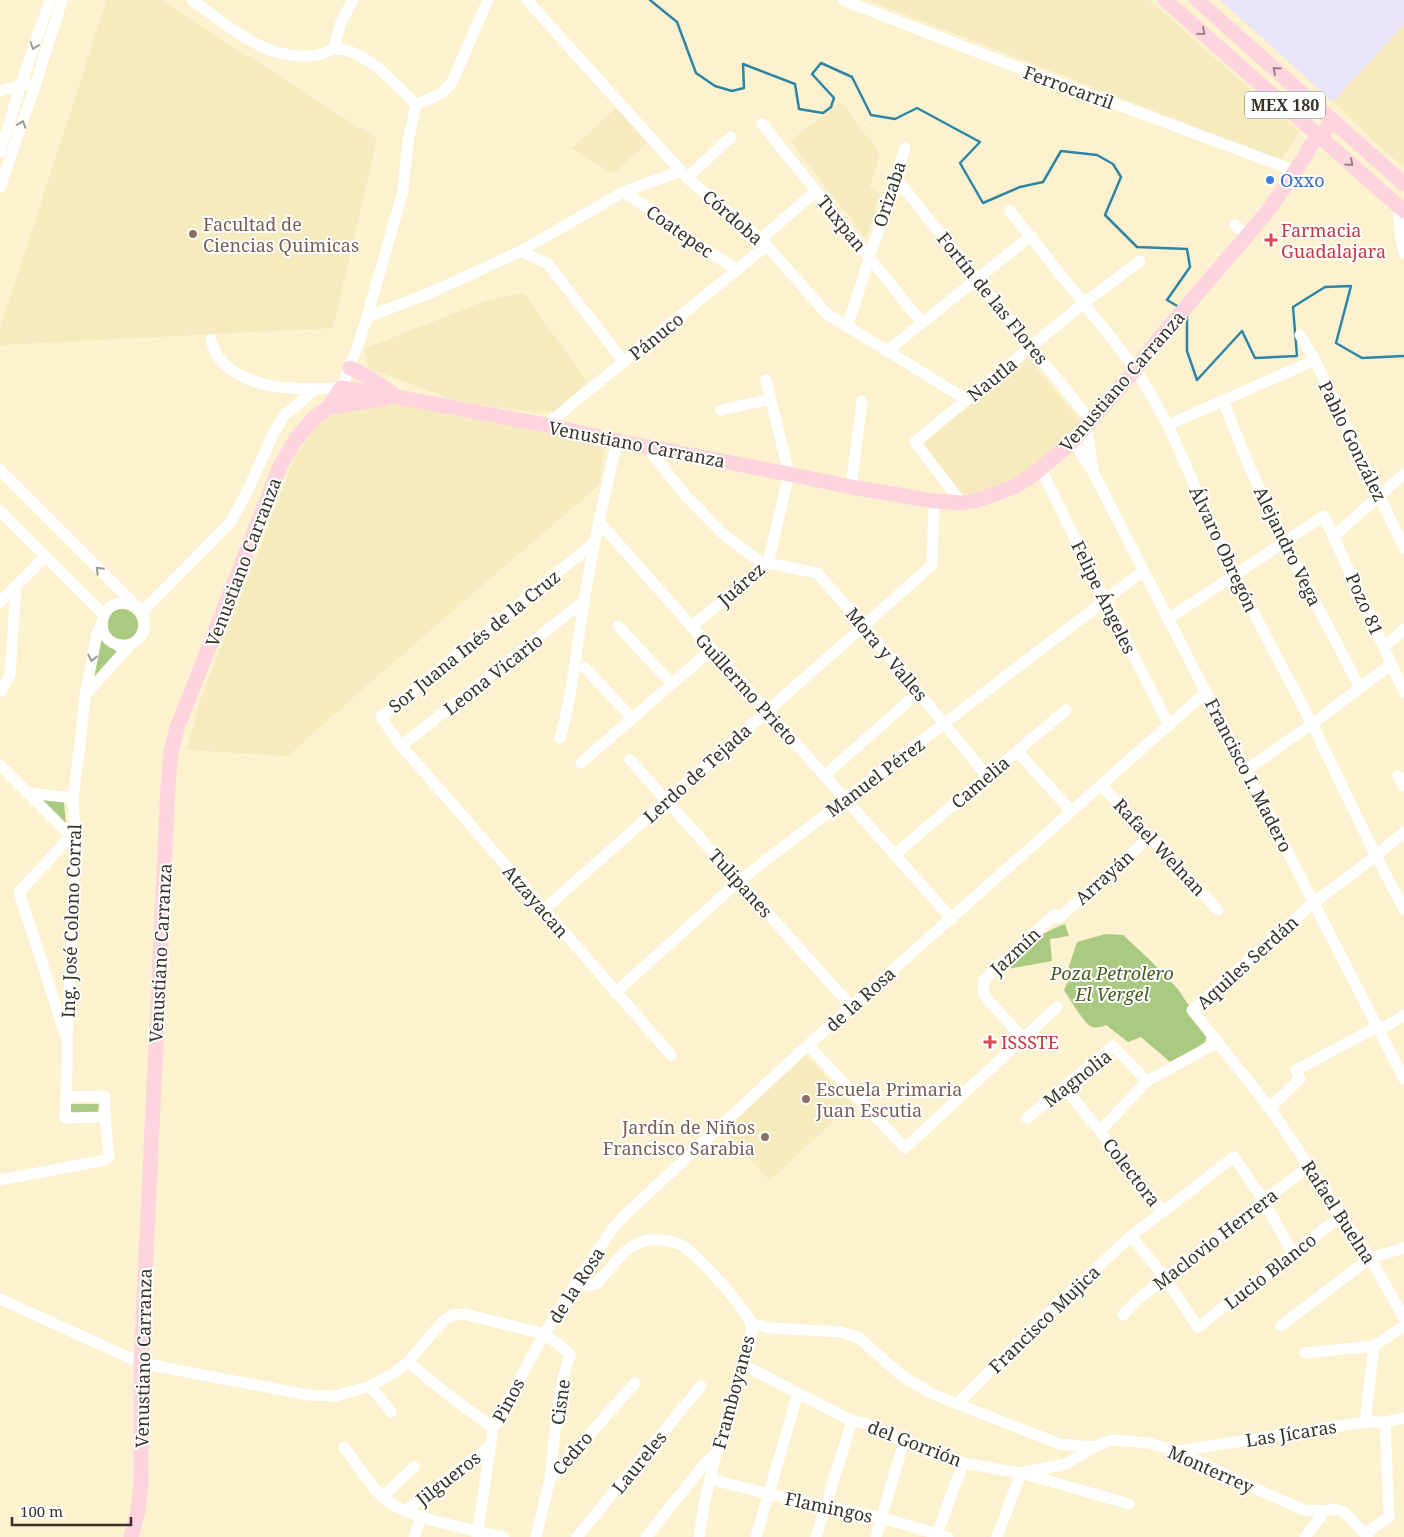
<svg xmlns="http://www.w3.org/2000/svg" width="1404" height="1537" font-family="'Noto Serif',serif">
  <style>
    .commercial { fill: #eae4fa }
    .built { fill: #f6eabf }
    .green { fill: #abca81 }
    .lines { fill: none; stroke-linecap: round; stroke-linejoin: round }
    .stream { stroke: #2f85a5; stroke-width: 2.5 }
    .minor { stroke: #fff; stroke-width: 11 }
    .major { stroke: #fed4df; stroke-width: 15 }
    .oneway { stroke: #9a8482 }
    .oneway2 { stroke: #9b9992 }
    .shop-dot { fill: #3f7fe0; stroke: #fff; stroke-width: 2 }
    .education-dot { fill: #8d6e63; stroke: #fff; stroke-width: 2 }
    .health-dot { fill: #e0444e; stroke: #fff; stroke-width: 2 }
    .labels { text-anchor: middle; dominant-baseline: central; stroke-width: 4; stroke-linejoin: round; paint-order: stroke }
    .shield { fill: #fff; stroke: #737067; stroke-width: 1 }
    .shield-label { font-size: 16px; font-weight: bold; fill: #373326 }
    .street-label { font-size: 18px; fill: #373326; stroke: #fff }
    .shop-label { font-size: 18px; fill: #366cbe; stroke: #fff; text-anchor: start }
    .education-label { font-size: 18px; fill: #785e54; stroke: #fff; text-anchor: start }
    .health-label { font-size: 18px; fill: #be3a42; stroke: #fff; text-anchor: start }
    .park-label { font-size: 18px; font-style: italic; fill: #465e1e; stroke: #fff }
  </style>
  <rect width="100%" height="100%" fill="#fcf2cf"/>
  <!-- commercial -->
  <path class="commercial" d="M1220 0H1404V24L1333 102Z"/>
  <!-- built -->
  <g class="built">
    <path d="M107 0H161L377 139 333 328 0 345V329Z"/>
    <path d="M868 0H1149L1299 132 1281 160Z"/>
    <path d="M1404 24V168L1333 102Z"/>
    <path d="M841 102 880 154 870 187 880 194 866 238 790 141Z"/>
    <path d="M617 107 648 142 613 174 572 148Z"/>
    <path d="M524 293 587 382 556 411 536 413 454 400 368 368 364 349 488 300Z"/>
    <path d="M1028 358 1081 422 1050 455 1002 488 972 494 953 496 917 449Z"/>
    <path d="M419 401 604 448 599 485 373 680 288 756 187 750 201 698 296 455 312 431 329 416 358 406 387 402Z"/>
    <path d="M806 1055 851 1104 770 1181 723 1128Z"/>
  </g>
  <!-- green -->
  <g class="green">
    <circle cx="122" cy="625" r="16"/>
    <path d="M100 639 117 652 94 678Z"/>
    <path d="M39 799 64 802 66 826Z"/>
    <path d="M1065 924 1069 936 1050 939 1052 961 1002 970C1018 950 1041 932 1065 924Z"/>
    <path d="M1106 934 1123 935 1151 961 1178 989 1207 1034 1205 1042 1195 1049 1170 1062 1141 1037 1128 1042 1106 1025C1101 1027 1095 1029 1090 1026 1083 1021 1069 998 1064 990L1069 979V966L1077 942Z"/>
    <path d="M71 1104H99L98 1113H71Z"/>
  </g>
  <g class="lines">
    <!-- stream -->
    <g class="stream">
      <path d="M650 0 677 22 696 73 715 86 732 91 744 88 743 64 795 84 799 109 823 113 831 107 834 98 812 74 821 63 852 77 871 115 895 119 917 108 980 142 960 163 983 203 1020 187 1043 182 1061 151 1097 155 1113 164 1121 177 1105 215 1137 247 1187 249 1190 267 1167 300 1179 307"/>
      <path d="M1187 315V351L1197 380 1242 331 1255 358 1297 356 1293 307 1325 287 1351 286 1336 343 1362 358 1404 356"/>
    </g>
    <!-- minor -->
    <g class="minor">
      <path d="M192 0C218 18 242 40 273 51 285 55 305 58 318 55 324 54 330 49 336 49 366 50 396 84 416 105"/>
      <path d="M527 0 687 178 761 239 827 314 967 400"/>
      <path d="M843 0 1016 67 1296 171"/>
      <path d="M334 48 341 22 353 0"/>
      <path d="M0 91 27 84"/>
      <path d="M762 124 922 323"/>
      <path d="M0 152 21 85 50 0"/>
      <path d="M895 177 1090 420"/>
      <path d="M687 178 731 137"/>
      <path d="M0 187 36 83 62 0"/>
      <path d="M623 192 653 211 685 237 738 270"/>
      <path d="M1398 206 1401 239 1404 253"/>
      <path d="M1010 211 1136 369 1168 425 1234 575 1312 724 1376 856 1404 909"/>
      <path d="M1235 225 1247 236"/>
      <path d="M761 239 816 191"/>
      <path d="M521 251 548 264 624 362"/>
      <path d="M367 317 430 293 521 251 623 192 681 171"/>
      <path d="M847 327 905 148"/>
      <path d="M1300 335 1315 360 1404 548"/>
      <path d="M211 340C213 346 215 353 219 358 247 392 301 390 341 388L357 348 367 317 403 191 408 142 416 105 442 93 452 82 488 0"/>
      <path d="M887 351 1031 236"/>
      <path d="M1223 401 1250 468 1284 542 1360 688"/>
      <path d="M721 410 771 399"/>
      <path d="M1086 424 1093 470"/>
      <path d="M546 425 766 246"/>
      <path d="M1168 425 1315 360"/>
      <path d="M1073 441 1093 472 1404 1079"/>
      <path d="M647 447 686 496 722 533 765 565"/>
      <path d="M1041 469 1105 600 1169 725"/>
      <path d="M0 470 142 612C145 621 146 631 139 638 135 643 128 646 121 645 90 642 100 592 133 605"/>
      <path d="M851 487 862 401"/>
      <path d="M962 503 915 442 1084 303 1140 261"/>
      <path d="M0 511 104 615"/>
      <path d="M599 522 951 918"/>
      <path d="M1334 536 1404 474"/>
      <path d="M595 542 381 717 401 746 420 767 671 1055"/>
      <path d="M768 563 817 573 864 626 987 776"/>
      <path d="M0 602 45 557"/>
      <path d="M142 612 230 523 246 494 275 430 285 415 315 389"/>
      <path d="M1168 619 1324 516 1404 692"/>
      <path d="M618 626 672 684"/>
      <path d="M691 627 768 563 789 474 766 380"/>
      <path d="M1384 647 1404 629"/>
      <path d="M585 668 632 718"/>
      <path d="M1 691 10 675 16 586"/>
      <path d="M86 694 131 644"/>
      <path d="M560 738C573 694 576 648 584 602 592 548 605 495 617 441"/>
      <path d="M401 746 584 601"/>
      <path d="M1017 751 1071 811"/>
      <path d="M630 760 851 1006"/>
      <path d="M581 763 712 649"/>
      <path d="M0 765 75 840"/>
      <path d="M1246 770 1312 724 1391 664"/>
      <path d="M824 776 919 692"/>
      <path d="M1398 776 1404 786"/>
      <path d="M1101 785 1218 910"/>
      <path d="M29 793 73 798"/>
      <path d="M1404 832 1376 856 1313 903 1192 1010 1270 1108 1370 1258 1404 1318"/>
      <path d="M894 855 1066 710"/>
      <path d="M549 905 932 565 934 501"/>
      <path d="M1059 918 1150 837"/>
      <path d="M615 993 739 881 1143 571"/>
      <path d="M1379 1031 1404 1015"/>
      <path d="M65 1034 19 892 71 836"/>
      <path d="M1023 1038 988 1000 983 991 984 980 1055 914"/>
      <path d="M808 1045 905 1148 1057 1007"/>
      <path d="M1064 1087 1100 1131 1127 1169 1164 1212"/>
      <path d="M66 1097 105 1096V1117L65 1118C66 1092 68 1066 67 1041L76 849 73 798 80 745 85 695 97 634 102 622"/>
      <path d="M1270 1108 1300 1079 1296 1070 1377 1027"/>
      <path d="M1027 1118 1113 1046 1147 1081"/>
      <path d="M1100 1131 1147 1081 1218 1042"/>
      <path d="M0 1180 105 1160 109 1156 105 1117"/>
      <path d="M1131 1236 1165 1278 1198 1327 1341 1216"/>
      <path d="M578 1280C585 1285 588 1287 596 1284 612 1268 624 1244 649 1240 659 1239 674 1241 683 1246 697 1255 747 1309 751 1324 752 1329 751 1335 751 1340L716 1454 704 1505 699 1537"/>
      <path d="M0 1299 141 1363 308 1395 336 1396 370 1386 394 1373 408 1362 443 1321 452 1315 464 1314 544 1334 561 1346 570 1355C556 1394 555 1438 550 1479"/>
      <path d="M1123 1315 1137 1300 1309 1166"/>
      <path d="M751 1324 770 1328 841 1332 859 1338 901 1375 932 1394 1060 1444 1094 1447 1112 1440 1148 1443 1178 1451 1238 1481 1304 1510 1325 1511 1335 1509 1344 1512 1368 1537"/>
      <path d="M1281 1326 1370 1258 1404 1248"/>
      <path d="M1305 1353 1374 1346 1404 1326"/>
      <path d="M408 1362 452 1398 493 1428"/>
      <path d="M744 1365 852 1421 864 1423 904 1441 963 1463 1021 1473 1066 1464 1094 1447"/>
      <path d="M370 1386 391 1412"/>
      <path d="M958 1403 1064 1298 1131 1236 1234 1157 1264 1201 1293 1254"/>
      <path d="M1365 1422 1374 1346"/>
      <path d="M344 1447C356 1462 367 1481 381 1496 404 1519 472 1529 504 1537"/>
      <path d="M1178 1451 1365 1422H1385L1404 1418"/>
      <path d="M710 1479 769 1494 882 1518 948 1537"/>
      <path d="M382 1497 414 1467"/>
      <path d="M405 1511 491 1445"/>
      <path d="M1365 1534 1389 1517 1385 1422"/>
      <path d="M414 1537 421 1517"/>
      <path d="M477 1537 493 1428 544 1334 578 1280 613 1228 625 1215 808 1045 1206 692"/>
      <path d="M536 1537 550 1479 635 1383"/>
      <path d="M577 1537 701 1386"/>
      <path d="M646 1537 706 1462 716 1454"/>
      <path d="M756 1537 798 1393"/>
      <path d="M816 1537 852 1421"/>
      <path d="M876 1537 904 1441"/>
      <path d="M936 1537 963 1463"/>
      <path d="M997 1537 1021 1473 1129 1504"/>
      <path d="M1305 1537 1325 1511"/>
    </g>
    <!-- major -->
    <g class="major">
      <path d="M1165 0 1404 211"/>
      <path d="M1197 0 1404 184"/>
      <path d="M350 368 365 375 393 394"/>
      <path d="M329 407 383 399"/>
      <path d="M131 1537 138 1511 141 1483V1363L168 787 171 752 177 728 281 464 296 439 315 417 329 407 341 388 397 397 546 425 617 441 789 474 851 487 934 501 962 503 978 500 1014 487 1032 476 1073 441 1136 369 1162 335 1268 211 1306 155 1310 146 1333 121"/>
    </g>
  </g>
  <!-- one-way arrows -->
  <defs><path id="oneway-chevron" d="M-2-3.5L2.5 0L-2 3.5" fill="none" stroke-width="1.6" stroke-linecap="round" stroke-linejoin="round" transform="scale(1.25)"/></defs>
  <g class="oneway">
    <use href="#oneway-chevron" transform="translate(1202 32) rotate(41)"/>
    <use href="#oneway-chevron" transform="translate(1276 70) rotate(-138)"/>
    <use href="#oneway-chevron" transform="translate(1350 163) rotate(42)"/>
  </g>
  <g class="oneway2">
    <use href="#oneway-chevron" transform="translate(34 46) rotate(109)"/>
    <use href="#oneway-chevron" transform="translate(22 124) rotate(-71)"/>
    <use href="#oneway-chevron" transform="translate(99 570) rotate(-135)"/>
    <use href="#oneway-chevron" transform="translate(92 658) rotate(102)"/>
  </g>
  <!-- markers -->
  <circle class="shop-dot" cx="1270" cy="180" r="5"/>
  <g class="education-dot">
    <circle cx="193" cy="234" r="5"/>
    <circle cx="806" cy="1099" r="5"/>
    <circle cx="765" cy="1137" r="5"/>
  </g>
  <g class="health-dot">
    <path d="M1268.5 232.5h5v5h5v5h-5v5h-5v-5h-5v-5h5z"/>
    <path d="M987.5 1034.5h5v5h5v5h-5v5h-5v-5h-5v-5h5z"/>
  </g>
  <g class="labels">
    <!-- shield labels -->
    <rect class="shield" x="1245" y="91.5" width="80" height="27" rx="4"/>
    <g class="shield-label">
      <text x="1285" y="105">MEX 180</text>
    </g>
    <!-- street labels -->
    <g class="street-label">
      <text transform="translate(1069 87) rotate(20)">Ferrocarril</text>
      <text transform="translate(889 194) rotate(-72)">Orizaba</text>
      <text transform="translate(733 217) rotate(41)">Córdoba</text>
      <text transform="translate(842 223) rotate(51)">Tuxpan</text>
      <text transform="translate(680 231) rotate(35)">Coatepec</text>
      <text transform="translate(993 298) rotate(51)">Fortín de las Flores</text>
      <text transform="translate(656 336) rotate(-39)">Pánuco</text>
      <text transform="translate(992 379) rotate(-39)">Nautla</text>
      <text transform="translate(1122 381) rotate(-49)">Venustiano Carranza</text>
      <text transform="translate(1353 441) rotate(64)">Pablo González</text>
      <text transform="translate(637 444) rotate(11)">Venustiano Carranza</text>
      <text transform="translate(1288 546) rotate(64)">Alejandro Vega</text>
      <text transform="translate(1224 549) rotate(65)">Álvaro Obregón</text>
      <text transform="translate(243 562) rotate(-69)">Venustiano Carranza</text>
      <text transform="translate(741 584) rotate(-41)">Juárez</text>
      <text transform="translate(1104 597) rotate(64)">Felipe Ángeles</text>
      <text transform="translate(1365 604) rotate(66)">Pozo 81</text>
      <text transform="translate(474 641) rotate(-39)">Sor Juana Inés de la Cruz</text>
      <text transform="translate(887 654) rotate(50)">Mora y Valles</text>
      <text transform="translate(493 674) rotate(-38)">Leona Vicario</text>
      <text transform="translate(747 689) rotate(48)">Guillermo Prieto</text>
      <text transform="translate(697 773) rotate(-42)">Lerdo de Tejada</text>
      <text transform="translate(1249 775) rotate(63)">Francisco I. Madero</text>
      <text transform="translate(875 777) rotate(-37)">Manuel Pérez</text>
      <text transform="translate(980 782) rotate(-40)">Camelia</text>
      <text transform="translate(1160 847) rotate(47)">Rafael Welnan</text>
      <text transform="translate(1104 877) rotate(-42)">Arrayán</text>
      <text transform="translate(741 883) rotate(48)">Tulipanes</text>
      <text transform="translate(536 901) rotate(49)">Atzayacan</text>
      <text transform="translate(71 921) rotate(-88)">Ing. José Colono Corral</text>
      <text transform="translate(1015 951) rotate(-43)">Jazmín</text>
      <text transform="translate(160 953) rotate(-87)">Venustiano Carranza</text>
      <text transform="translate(1247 962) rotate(-42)">Aquiles Serdán</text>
      <text transform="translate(860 999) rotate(-42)">de la Rosa</text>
      <text transform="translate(1077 1078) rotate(-38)">Magnolia</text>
      <text transform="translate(1132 1172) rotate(52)">Colectora</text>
      <text transform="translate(1339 1212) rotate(57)">Rafael Buelna</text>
      <text transform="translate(1215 1239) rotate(-38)">Maclovio Herrera</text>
      <text transform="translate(1270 1271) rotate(-38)">Lucio Blanco</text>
      <text transform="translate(576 1285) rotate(-57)">de la Rosa</text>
      <text transform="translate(1044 1319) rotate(-44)">Francisco Mujica</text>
      <text transform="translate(143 1358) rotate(-89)">Venustiano Carranza</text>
      <text transform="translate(733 1392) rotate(-75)">Framboyanes</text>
      <text transform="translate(508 1400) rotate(-62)">Pinos</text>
      <text transform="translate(560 1402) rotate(-82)">Cisne</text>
      <text transform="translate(1291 1433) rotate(-9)">Las Jícaras</text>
      <text transform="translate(915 1443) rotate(21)">del Gorrión</text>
      <text transform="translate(572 1453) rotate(-49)">Cedro</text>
      <text transform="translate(639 1462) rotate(-51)">Laureles</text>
      <text transform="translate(1211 1469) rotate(24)">Monterrey</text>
      <text transform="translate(448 1478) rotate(-38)">Jilgueros</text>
      <text transform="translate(829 1507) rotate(12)">Flamingos</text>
    </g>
    <!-- shop labels -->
    <g class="shop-label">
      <text x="1280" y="180">Oxxo</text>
    </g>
    <!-- education labels -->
    <g class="education-label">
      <text x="203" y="224">Facultad de<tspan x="203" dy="21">Ciencias Quimicas</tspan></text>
      <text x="816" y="1089">Escuela Primaria<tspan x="816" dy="21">Juan Escutia</tspan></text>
      <text x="755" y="1127" text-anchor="end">Jardín de Niños<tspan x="755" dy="21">Francisco Sarabia</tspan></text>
    </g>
    <!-- health labels -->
    <g class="health-label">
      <text x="1281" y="230">Farmacia<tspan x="1281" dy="21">Guadalajara</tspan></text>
      <text x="1001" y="1042">ISSSTE</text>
    </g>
    <!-- park labels -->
    <g class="park-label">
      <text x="1112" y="973">Poza Petrolero<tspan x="1112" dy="21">El Vergel</tspan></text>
    </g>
  </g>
  <!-- scale -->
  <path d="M12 1517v8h119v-8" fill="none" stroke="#373326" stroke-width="2.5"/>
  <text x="20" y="1517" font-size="15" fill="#373326" stroke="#ffffff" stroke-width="4" paint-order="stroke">100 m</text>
</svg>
